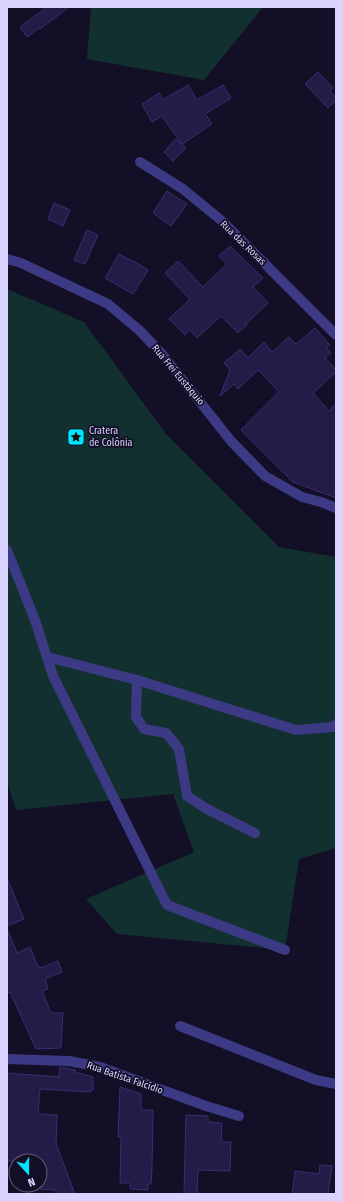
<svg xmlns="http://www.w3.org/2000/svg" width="343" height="1201" font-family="'Fira Sans Condensed',sans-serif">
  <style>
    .green { fill: #12302f }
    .building { fill: #241b47; stroke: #3b2d73 }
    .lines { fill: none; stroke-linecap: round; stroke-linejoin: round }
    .minor { stroke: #3d3a85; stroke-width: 10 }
    .tertiary { stroke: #3d3a85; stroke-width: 10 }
    .labels { text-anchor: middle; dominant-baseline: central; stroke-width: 3.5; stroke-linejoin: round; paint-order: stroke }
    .street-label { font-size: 10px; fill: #d9d4ff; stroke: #130f26 }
    .poi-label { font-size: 10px; fill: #d9d4ff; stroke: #130f26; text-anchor: start }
  </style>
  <rect width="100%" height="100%" fill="#130f26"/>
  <!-- green -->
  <g class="green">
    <path d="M91 7H263L204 80 87 59Z"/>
    <path d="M7 289 84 322 166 434 279 547 336 557V848L299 859 285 950 117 934 86 899 194 852 173 794 16 810 7 781Z"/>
  </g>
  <!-- building -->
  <g class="building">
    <path d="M47 7H69L40 29 39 28 27 37 20 27Z"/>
    <path d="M318 72 333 88 330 91 336 98V100L328 108 305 84Z"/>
    <path d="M188 85 197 100 223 85 231 98 205 114 212 124 182 144 162 116 152 122 142 104 159 93 163 100Z"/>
    <path d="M176 139 186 148 173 161 164 152Z"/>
    <path d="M167 191 187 204 171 226 153 213Z"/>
    <path d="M54 203 70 210 63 226 48 219Z"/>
    <path d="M87 230 98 235 85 264 74 260Z"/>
    <path d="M230 246 263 278 253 287 268 303 246 324 247 325 238 333 221 316 197 338 190 330 185 335 169 319 190 299 165 273 178 261 203 287 227 264 219 256Z"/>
    <path d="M119 254 132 261V260L148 270 133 294 105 278Z"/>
    <path d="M315 328 330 345 327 348 331 353 325 358 336 370V372L313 393 329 411 336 404V498L293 482 241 430 279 392 258 370 238 389 234 384 220 396 230 370 224 363 240 349 248 358 264 342 272 352 289 337 296 344Z"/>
    <path d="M7 878 24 919 7 926Z"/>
    <path d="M7 931H8L17 953 30 947 38 967 40 966 41 968 58 961 62 972 45 979 48 989 42 991 51 1013H63L61 1048 36 1049 10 992 7 993Z"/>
    <path d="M60 1067 75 1070V1072L93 1077V1090H91V1092L40 1089 38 1114 57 1115 56 1144 75 1194H56V1190L40 1189V1161H7V1073L59 1077Z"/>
    <path d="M120 1087 141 1094V1110H153L152 1169 151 1184H148V1190L130 1189V1183H120L121 1137H118Z"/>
    <path d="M186 1115 208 1116V1122L222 1123 221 1142H231L230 1171 198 1170 197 1194H184Z"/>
    <path d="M320 1165 332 1166 328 1194H292L295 1171 319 1174Z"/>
  </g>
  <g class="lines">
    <!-- minor -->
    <g class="minor">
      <path d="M140 162 183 189 222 221 336 335"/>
      <path d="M7 550 35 620 53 676 167 905 285 950"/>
      <path d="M47 657 137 680"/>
      <path d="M255 833 207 809 187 796 179 749 166 733 144 729 136 717 137 680 296 730 333 727 336 724"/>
      <path d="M180 1026 316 1080 336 1084"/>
      <path d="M7 1059 69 1061 100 1067 206 1106 239 1116"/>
    </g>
    <!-- tertiary -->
    <path class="tertiary" d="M7 259 21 263 108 304 139 330 162 354 231 441 265 476 302 497 321 502 336 508"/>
  </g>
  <!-- icons -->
  <defs>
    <g id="sight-square" transform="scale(0.9)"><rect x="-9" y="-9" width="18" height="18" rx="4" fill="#00e5ff" stroke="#130f26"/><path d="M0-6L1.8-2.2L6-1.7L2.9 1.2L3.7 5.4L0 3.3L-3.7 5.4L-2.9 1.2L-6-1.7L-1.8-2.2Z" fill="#111"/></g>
  </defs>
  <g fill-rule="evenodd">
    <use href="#sight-square" x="76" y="437"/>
  </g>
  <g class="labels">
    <!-- street labels -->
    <g class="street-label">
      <text transform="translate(243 243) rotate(44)">Rua das Rosas</text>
      <text transform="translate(178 375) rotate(50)">Rua Frei Eustáquio</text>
      <text transform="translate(125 1078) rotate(19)">Rua Batista Falcídio</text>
    </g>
    <!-- poi labels -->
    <g class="poi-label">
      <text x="89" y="431">Cratera<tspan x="89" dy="12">de Colônia</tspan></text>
    </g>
  </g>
  <!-- border -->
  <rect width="343" height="1201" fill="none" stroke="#d9d4ff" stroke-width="16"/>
  <!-- north arrow -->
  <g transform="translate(28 1173) rotate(159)"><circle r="19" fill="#130f26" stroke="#625e7d"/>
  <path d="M0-3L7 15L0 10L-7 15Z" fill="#00e5ff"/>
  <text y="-6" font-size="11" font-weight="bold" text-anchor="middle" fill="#d9d4ff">N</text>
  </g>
</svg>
